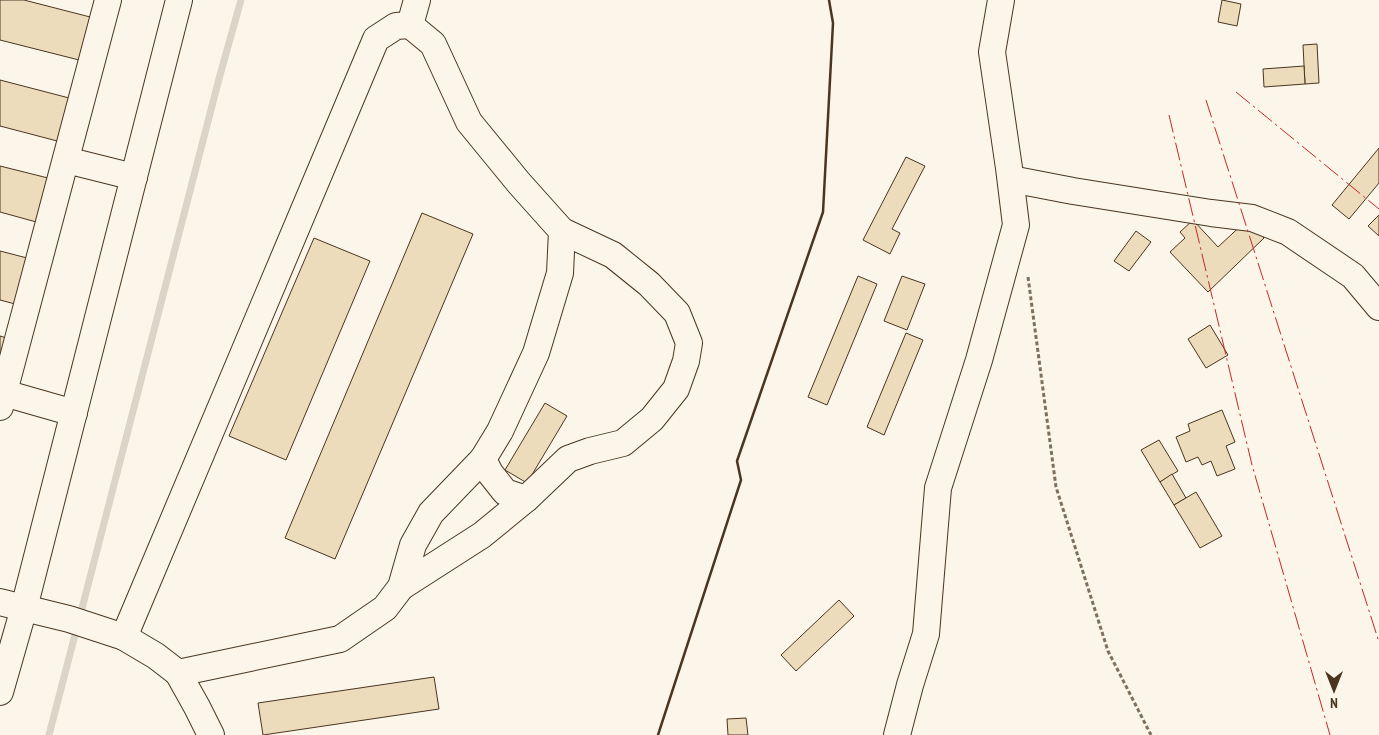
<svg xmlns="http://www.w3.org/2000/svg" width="1379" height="735" font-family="'PT Sans Narrow',sans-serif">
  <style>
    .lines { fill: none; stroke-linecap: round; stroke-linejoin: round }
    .stream { stroke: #dcd4c6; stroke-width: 7 }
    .building { fill: #ecdcbc; stroke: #4a3520 }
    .minor-casing { stroke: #4a3520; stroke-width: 28 }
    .path { stroke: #7f6f5c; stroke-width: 3; stroke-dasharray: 4 2.5; stroke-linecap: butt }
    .minor { stroke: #fbf6e9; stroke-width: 26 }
    .wall { stroke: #4a3520; stroke-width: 2.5 }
    .power { stroke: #c62828; stroke-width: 1; stroke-dasharray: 18 4 2.5 4; stroke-linecap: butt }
  </style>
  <rect width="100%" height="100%" fill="#fbf6e9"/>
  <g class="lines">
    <!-- stream -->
    <g class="stream">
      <path d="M80 616 220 75 241 0"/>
      <path d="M49 735 77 627"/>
    </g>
  </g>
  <!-- building -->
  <g class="building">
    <path d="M0 0H24L94 18 83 61 0 40Z"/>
    <path d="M1222 0 1241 4 1237 26 1218 22Z"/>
    <path d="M1317 44 1319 83 1305 84 1303 45Z"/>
    <path d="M1304 66 1305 84 1264 87 1263 69Z"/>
    <path d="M0 80 73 99 61 142 0 126Z"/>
    <path d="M1379 148V183L1349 219 1332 205Z"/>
    <path d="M906 157 925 166 892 229 900 233 890 254 863 240Z"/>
    <path d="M0 166 52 179 40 223 0 212Z"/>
    <path d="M422 213 473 234 335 559 285 538Z"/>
    <path d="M1379 215V236L1368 226Z"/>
    <path d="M1193 220 1218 247 1247 220 1264 238 1208 292 1170 252 1185 238 1180 232Z"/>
    <path d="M1136 231 1151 242 1129 271 1114 261Z"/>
    <path d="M314 238 370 261 286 460 229 436Z"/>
    <path d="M0 251 31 259 19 305 0 300Z"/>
    <path d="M858 276 877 284 827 405 808 397Z"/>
    <path d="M902 276 925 284 907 330 884 321Z"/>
    <path d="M1210 325 1228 355 1206 368 1188 339Z"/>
    <path d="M906 333 923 340 884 435 867 427Z"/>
    <path d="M0 336 10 339 0 377Z"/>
    <path d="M545 403 567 416 527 483 505 470Z"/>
    <path d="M1222 410 1235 442 1226 446 1235 469 1217 476 1211 461 1202 465 1198 457 1186 462 1176 437 1190 431 1188 424Z"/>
    <path d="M1159 440 1178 471 1160 482 1141 450Z"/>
    <path d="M1172 474 1186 498 1174 505 1160 482Z"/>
    <path d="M1196 492 1222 536 1200 548 1174 505Z"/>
    <path d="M839 600 854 616 796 671 781 655Z"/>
    <path d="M434 677 439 709 263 735 258 703Z"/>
    <path d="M746 718 748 735H728L727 719Z"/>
  </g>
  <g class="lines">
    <!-- minor casing -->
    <g class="minor-casing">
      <g id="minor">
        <path d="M66 160 134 177"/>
        <path d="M1011 179 1073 191 1211 213 1252 218 1288 232 1353 276 1379 307"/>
        <path d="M4 393 74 413"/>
        <path d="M0 407 108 0"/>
        <path d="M483 459 490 473 505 492 526 499"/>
        <path d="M401 587 482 535 526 499 568 459 590 451 623 443 652 419 676 389 686 361 689 343 677 313 649 284 613 255 562 231"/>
        <path d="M0 602 69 619 124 637 156 656 178 673 197 707 211 735"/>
        <path d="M124 637 376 39 396 26 410 25 417 0"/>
        <path d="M178 673 340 639 385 608 401 587 413 545 431 513 483 459 500 431 536 353 560 273 562 231 519 183 469 122 433 44 410 25"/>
        <path d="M0 692 24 608 179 0"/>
        <path d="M897 735 910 685 926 634 938 488 979 360 1016 225 1009 168 992 52 1001 0"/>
      </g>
    </g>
    <!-- path -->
    <path class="path" d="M1028 277 1056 487 1108 651 1151 735"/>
    <!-- minor -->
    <use href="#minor" class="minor"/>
    <!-- wall -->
    <path class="wall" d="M658 735 741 480 737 461 823 212 833 23 829 0"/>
    <!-- power -->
    <g class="power">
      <path d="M1236 92 1379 209"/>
      <path d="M1206 100 1379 642"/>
      <path d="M1169 115 1252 465 1330 735"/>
    </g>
  </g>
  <!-- north arrow -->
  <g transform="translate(1334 690) rotate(180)" stroke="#fbf6e9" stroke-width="4" paint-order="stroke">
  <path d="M0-4L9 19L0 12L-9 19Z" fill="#4a3520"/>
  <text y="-8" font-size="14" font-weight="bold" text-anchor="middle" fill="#4a3520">N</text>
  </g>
</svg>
